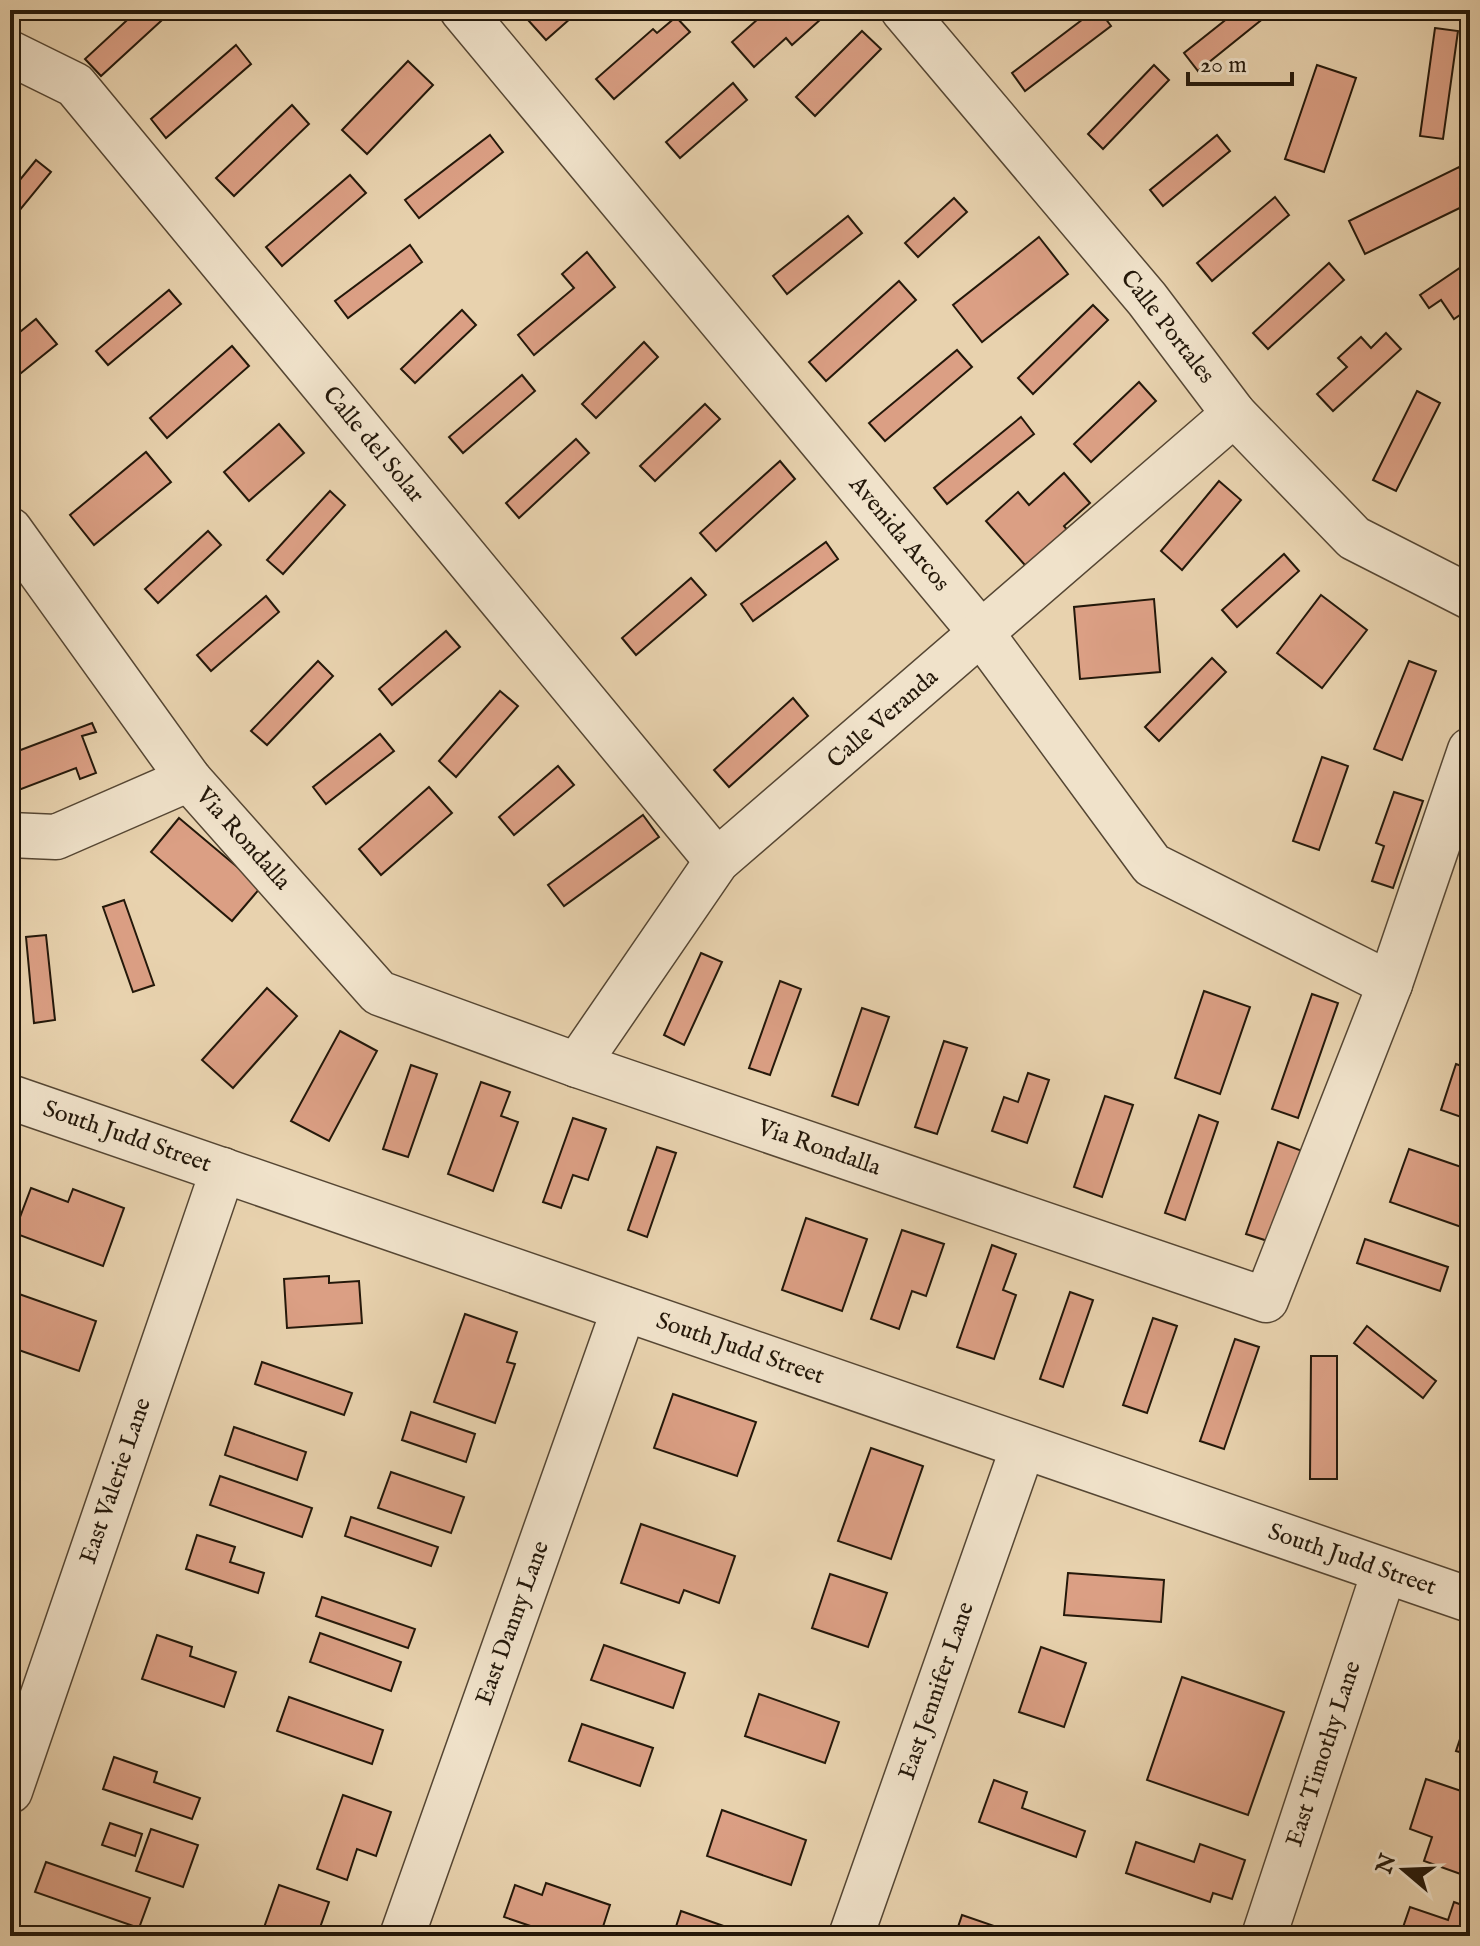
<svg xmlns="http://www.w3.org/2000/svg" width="1480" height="1946" font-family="'IM FELL English',serif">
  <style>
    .building { fill: #db9f84; stroke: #24180a; stroke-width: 2 }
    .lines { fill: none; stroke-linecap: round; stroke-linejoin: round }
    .minor-casing { stroke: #554633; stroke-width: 47 }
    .minor { stroke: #f0e2ca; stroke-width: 44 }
    .labels { text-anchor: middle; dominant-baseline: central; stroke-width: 8; stroke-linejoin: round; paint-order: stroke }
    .street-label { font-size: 24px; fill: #24180a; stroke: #f0e2ca }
  </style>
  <rect width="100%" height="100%" fill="#e8d2ae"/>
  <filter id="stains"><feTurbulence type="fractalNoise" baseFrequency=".0025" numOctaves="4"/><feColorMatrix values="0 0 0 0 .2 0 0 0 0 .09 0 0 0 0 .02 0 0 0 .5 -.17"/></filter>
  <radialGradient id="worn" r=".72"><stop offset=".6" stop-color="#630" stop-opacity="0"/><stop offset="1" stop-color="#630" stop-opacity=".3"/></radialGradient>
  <!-- building -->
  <g class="building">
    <path d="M31 10H49L44 18Z"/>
    <path d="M138 10H173L101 76 85 59Z"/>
    <path d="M519 10H580L546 40Z"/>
    <path d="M768 10H831L792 45 786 38 754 67 732 42Z"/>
    <path d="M1095 10H1099L1111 26 1025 91 1012 73Z"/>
    <path d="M1238 10H1268L1270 13 1198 71 1184 53Z"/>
    <path d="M676 17 690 32 614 99 596 79 653 29 657 33Z"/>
    <path d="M1435 28 1458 31 1443 139 1420 136Z"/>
    <path d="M862 31 881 49 815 116 796 97Z"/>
    <path d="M236 45 251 64 166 138 151 119Z"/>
    <path d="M408 61 433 85 367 154 342 130Z"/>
    <path d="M1154 65 1169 80 1103 149 1088 134Z"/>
    <path d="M1317 65 1356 78 1324 172 1285 159Z"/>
    <path d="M733 83 747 100 680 158 666 142Z"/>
    <path d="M292 105 309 124 234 196 216 178Z"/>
    <path d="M490 135 503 152 419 218 405 200Z"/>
    <path d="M1217 135 1230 151 1163 206 1150 190Z"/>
    <path d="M36 160 51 172 10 222V192Z"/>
    <path d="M1459 167 1470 189V203L1365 254 1349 221Z"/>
    <path d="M350 175 366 193 282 266 266 247Z"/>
    <path d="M1275 197 1289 215 1212 281 1197 263Z"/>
    <path d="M954 198 967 212 918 257 905 243Z"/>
    <path d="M848 216 862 233 787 294 773 276Z"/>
    <path d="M1039 237 1068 274 982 342 953 305Z"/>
    <path d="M410 245 422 262 348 318 335 301Z"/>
    <path d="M587 252 615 287 534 355 518 335 574 288 562 274Z"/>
    <path d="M1470 261V308L1454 319 1441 300 1429 308 1420 295Z"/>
    <path d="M1329 263 1344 280 1268 349 1253 333Z"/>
    <path d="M899 281 916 300 826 381 809 362Z"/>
    <path d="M169 290 181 304 108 365 96 351Z"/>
    <path d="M1093 305 1108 320 1033 394 1018 378Z"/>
    <path d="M462 310 476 325 415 383 401 369Z"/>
    <path d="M36 319 57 344 10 382V340Z"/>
    <path d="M1386 333 1401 349 1333 411 1317 394 1347 367 1338 358 1361 337 1371 348Z"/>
    <path d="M644 342 658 357 596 418 582 404Z"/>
    <path d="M232 346 249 366 167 438 150 418Z"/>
    <path d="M957 350 972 367 885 441 869 423Z"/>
    <path d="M522 375 535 391 463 453 449 437Z"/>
    <path d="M1139 382 1156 401 1091 462 1074 444Z"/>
    <path d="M1417 391 1440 403 1396 491 1373 480Z"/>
    <path d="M705 404 720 419 655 481 640 466Z"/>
    <path d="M1021 417 1034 434 947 504 934 488Z"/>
    <path d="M279 424 304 453 249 501 224 472Z"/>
    <path d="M576 439 589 453 519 518 506 503Z"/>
    <path d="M146 452 171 482 94 545 70 515Z"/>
    <path d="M780 461 795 479 716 551 700 533Z"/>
    <path d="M1064 473 1090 503 1064 526 1073 537 1032 573 986 521 1018 492 1029 505Z"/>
    <path d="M1219 481 1241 500 1182 570 1161 551Z"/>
    <path d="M330 491 345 505 283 574 267 560Z"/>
    <path d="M208 531 221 545 158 603 145 589Z"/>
    <path d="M826 542 838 559 753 621 741 604Z"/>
    <path d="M1284 554 1299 571 1237 627 1222 610Z"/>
    <path d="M691 578 706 595 636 655 622 638Z"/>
    <path d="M1321 595 1367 630 1322 688 1277 653Z"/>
    <path d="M266 596 279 612 211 671 197 655Z"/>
    <path d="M1154 599 1160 672 1080 679 1074 607Z"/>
    <path d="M446 631 460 647 392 705 379 689Z"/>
    <path d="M1212 658 1226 672 1159 741 1145 727Z"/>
    <path d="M318 661 333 676 267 745 251 731Z"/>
    <path d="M1409 661 1436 671 1402 760 1374 749Z"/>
    <path d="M500 691 518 706 456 777 439 761Z"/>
    <path d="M793 698 808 716 729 787 714 770Z"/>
    <path d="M92 723 96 732 82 736 96 773 80 779 76 768 16 791 10 774V754Z"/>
    <path d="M380 734 394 751 326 804 313 787Z"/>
    <path d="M1322 757 1348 766 1319 850 1293 841Z"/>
    <path d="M558 766 574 785 514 835 499 817Z"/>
    <path d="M429 787 452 813 381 875 359 849Z"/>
    <path d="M1394 792 1423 801 1393 888 1372 881 1384 846 1376 843Z"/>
    <path d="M643 815 659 837 564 906 548 885Z"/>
    <path d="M179 818 261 887 232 921 151 852Z"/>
    <path d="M124 900 154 985 133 992 103 907Z"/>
    <path d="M46 935 55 1020 34 1023 26 937Z"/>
    <path d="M701 953 722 962 684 1045 664 1035Z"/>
    <path d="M780 981 801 989 770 1075 749 1068Z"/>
    <path d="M267 988 297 1016 233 1088 202 1060Z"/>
    <path d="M1204 991 1250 1007 1220 1094 1175 1078Z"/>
    <path d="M1312 994 1338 1003 1298 1118 1272 1109Z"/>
    <path d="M862 1008 889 1017 858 1105 832 1096Z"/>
    <path d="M340 1031 377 1051 329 1141 291 1121Z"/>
    <path d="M944 1041 967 1048 937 1134 915 1127Z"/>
    <path d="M1456 1064 1470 1069V1120L1441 1110Z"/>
    <path d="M411 1065 437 1074 408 1157 383 1149Z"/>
    <path d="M1028 1073 1049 1080 1027 1143 992 1131 1004 1097 1018 1102Z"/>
    <path d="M481 1082 510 1092 501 1116 518 1122 493 1191 448 1174Z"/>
    <path d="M1105 1096 1133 1105 1102 1197 1074 1187Z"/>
    <path d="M1199 1115 1218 1122 1185 1220 1165 1213Z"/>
    <path d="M573 1118 606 1129 588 1180 573 1175 561 1208 543 1202Z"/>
    <path d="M1278 1142 1305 1152 1274 1243 1246 1234Z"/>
    <path d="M657 1147 676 1153 647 1237 628 1230Z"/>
    <path d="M1409 1149 1470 1170V1230L1390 1202Z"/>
    <path d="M31 1188 68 1202 73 1189 124 1208 103 1266 14 1233Z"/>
    <path d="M806 1218 867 1239 842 1311 782 1290Z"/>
    <path d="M902 1230 944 1244 926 1296 912 1291 899 1329 871 1319Z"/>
    <path d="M1365 1239 1448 1267 1440 1291 1357 1263Z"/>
    <path d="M992 1245 1016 1254 1003 1290 1016 1295 994 1359 957 1347Z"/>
    <path d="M329 1276V1283L359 1281 362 1323 287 1328 284 1279Z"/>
    <path d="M1070 1292 1093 1300 1063 1387 1040 1379Z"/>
    <path d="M19 1294 96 1321 79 1371 10 1347V1321Z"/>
    <path d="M465 1314 517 1332 507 1362 515 1364 495 1423 434 1402Z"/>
    <path d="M1153 1318 1177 1326 1147 1413 1123 1405Z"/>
    <path d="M1367 1326 1436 1381 1423 1398 1354 1343Z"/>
    <path d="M1235 1339 1259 1347 1224 1449 1200 1441Z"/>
    <path d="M1311 1356H1337V1479H1310Z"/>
    <path d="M262 1362 352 1393 344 1415 255 1384Z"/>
    <path d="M673 1394 756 1422 737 1476 654 1448Z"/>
    <path d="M411 1412 475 1434 466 1462 402 1440Z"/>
    <path d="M234 1427 306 1452 297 1480 225 1455Z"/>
    <path d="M871 1448 923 1466 891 1559 838 1541Z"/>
    <path d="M391 1472 464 1497 451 1533 378 1508Z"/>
    <path d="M220 1476 312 1508 302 1537 210 1505Z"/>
    <path d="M351 1517 438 1547 431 1566 345 1536Z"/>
    <path d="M641 1524 735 1556 719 1603 684 1590 679 1603 621 1583Z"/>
    <path d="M197 1535 235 1547 230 1562 264 1573 258 1593 186 1569Z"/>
    <path d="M1068 1573 1164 1580 1161 1622 1064 1615Z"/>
    <path d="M830 1574 887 1593 868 1647 812 1628Z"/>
    <path d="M322 1597 415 1629 408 1648 316 1616Z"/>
    <path d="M320 1633 401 1662 391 1691 310 1662Z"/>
    <path d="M157 1635 192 1647 190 1656 236 1672 224 1707 142 1679Z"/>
    <path d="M604 1645 685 1673 673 1708 591 1680Z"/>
    <path d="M1041 1647 1086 1663 1064 1727 1019 1712Z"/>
    <path d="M1182 1677 1284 1712 1248 1815 1147 1780Z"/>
    <path d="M759 1694 839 1722 825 1763 745 1736Z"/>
    <path d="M289 1697 383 1730 372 1764 277 1731Z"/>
    <path d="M1470 1709V1755L1456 1751Z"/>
    <path d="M582 1724 653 1748 640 1786 569 1761Z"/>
    <path d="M114 1757 157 1772 154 1782 200 1798 192 1819 103 1789Z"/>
    <path d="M1426 1779 1470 1794 1469 1877 1424 1861 1432 1837 1410 1829Z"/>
    <path d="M994 1780 1027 1792 1022 1808 1085 1831 1076 1857 979 1822Z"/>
    <path d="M343 1795 391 1812 376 1856 357 1849 347 1880 317 1869Z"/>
    <path d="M722 1810 806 1840 791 1885 707 1856Z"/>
    <path d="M110 1823 142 1834 135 1856 102 1845Z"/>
    <path d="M151 1829 198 1845 183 1887 136 1871Z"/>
    <path d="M1136 1842 1194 1862 1200 1844 1245 1860 1232 1899 1213 1893 1210 1902 1126 1873Z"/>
    <path d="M46 1862 150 1898 139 1928 35 1892Z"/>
    <path d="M546 1883 610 1905 600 1936H560L504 1917 515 1885 542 1895Z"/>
    <path d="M279 1885 329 1902 317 1936H261Z"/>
    <path d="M1454 1902 1470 1908V1936H1400L1410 1907 1448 1920Z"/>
    <path d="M681 1911 752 1936H673Z"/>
    <path d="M962 1915 1023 1936H955Z"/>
  </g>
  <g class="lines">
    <!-- minor casing -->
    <g class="minor-casing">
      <g id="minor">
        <path d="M462 10 982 634 1152 865 1390 984"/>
        <path d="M903 10 1147 299 1234 414 1354 538 1470 597"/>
        <path d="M10 53 75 85 717 861"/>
        <path d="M10 530 189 779 379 993 577 1065 1266 1300 1390 984 1470 750"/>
        <path d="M10 835 56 837 189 779"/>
        <path d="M577 1065 717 861 1234 414"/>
        <path d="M10 1097 1470 1600"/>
        <path d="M10 1791 223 1170"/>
        <path d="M402 1936 624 1309"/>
        <path d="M851 1936 1023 1447"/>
        <path d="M1264 1936 1384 1572"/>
      </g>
    </g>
    <!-- minor -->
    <use href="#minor" class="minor"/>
  </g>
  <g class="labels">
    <!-- street labels -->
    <g class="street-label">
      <text transform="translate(1167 327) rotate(52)">Calle Portales</text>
      <text transform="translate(373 445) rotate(50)">Calle del Solar</text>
      <text transform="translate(899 534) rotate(50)">Avenida Arcos</text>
      <text transform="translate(883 719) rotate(-41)">Calle Veranda</text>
      <text transform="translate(243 839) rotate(48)">Via Rondalla</text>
      <text transform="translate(127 1137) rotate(19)">South Judd Street</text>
      <text transform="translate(819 1148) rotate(19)">Via Rondalla</text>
      <text transform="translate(740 1349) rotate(19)">South Judd Street</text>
      <text transform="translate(116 1481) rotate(-71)">East Valerie Lane</text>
      <text transform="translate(1352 1560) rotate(19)">South Judd Street</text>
      <text transform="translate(513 1623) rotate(-70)">East Danny Lane</text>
      <text transform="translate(937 1691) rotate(-71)">East Jennifer Lane</text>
      <text transform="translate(1324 1754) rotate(-72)">East Timothy Lane</text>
    </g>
  </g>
  <!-- margin -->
  <rect width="1480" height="1946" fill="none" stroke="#e8d2ae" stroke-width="40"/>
  <rect x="12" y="12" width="1456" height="1922" fill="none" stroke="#24180a" stroke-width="4"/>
  <rect x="20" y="20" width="1440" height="1906" fill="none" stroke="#24180a" stroke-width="2"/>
  <!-- north arrow -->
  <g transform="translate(1404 1870) rotate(289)" stroke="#f0e2ca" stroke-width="6" paint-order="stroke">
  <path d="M0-6L14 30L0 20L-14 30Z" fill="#24180a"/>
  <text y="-12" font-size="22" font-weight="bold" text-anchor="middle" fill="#24180a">N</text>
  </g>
  <!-- scale -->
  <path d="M1188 72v12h104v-12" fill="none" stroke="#24180a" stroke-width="4"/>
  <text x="1200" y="72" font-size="24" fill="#24180a" stroke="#f0e2ca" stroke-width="6" paint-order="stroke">20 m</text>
  <rect width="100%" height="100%" filter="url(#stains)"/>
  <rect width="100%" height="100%" fill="url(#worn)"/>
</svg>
